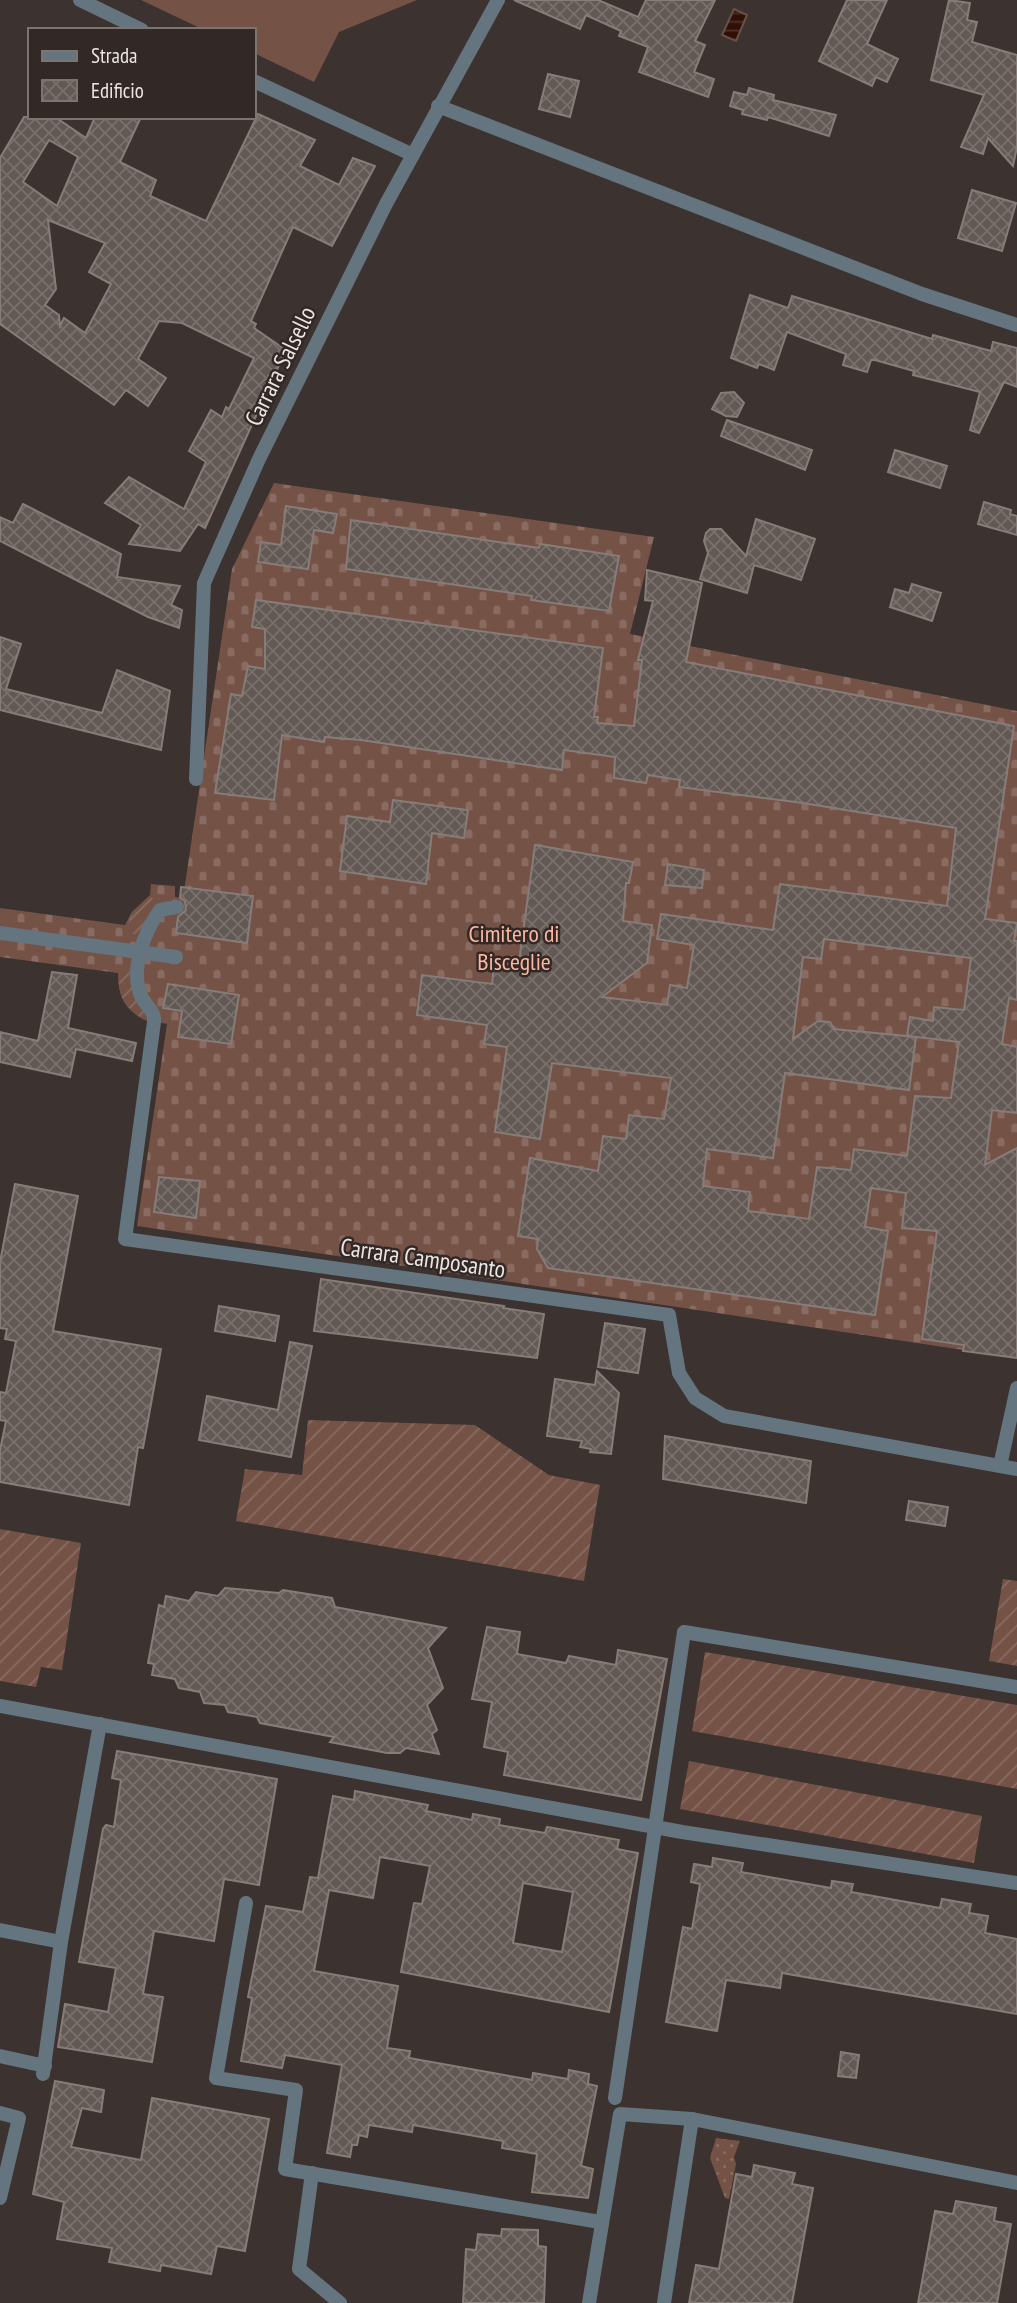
<svg xmlns="http://www.w3.org/2000/svg" width="1017" height="2303" font-family="'PT Sans Narrow',sans-serif">
  <style>
    .grass { fill: url(#grass-dots) }
    .cemetery { fill: url(#cemetery-stones) }
    .garden { fill: url(#garden-furrows) }
    .pitch { fill: #755246 }
    .water { fill: url(#water-rules); stroke: #685048; stroke-width: 2 }
    .building { fill: url(#building-cross-hatch); stroke: #877c78; stroke-width: 2; fill-rule: evenodd }
    .lines { fill: none; stroke-linecap: round; stroke-linejoin: round }
    .service { stroke: #64757f; stroke-width: 14 }
    .minor { stroke: #64757f; stroke-width: 14 }
    .labels { text-anchor: middle; dominant-baseline: central; stroke-width: 5; stroke-linejoin: round; paint-order: stroke }
    .street-label { font-size: 24px; fill: #ebe5e3; stroke: #322825 }
    .park-label { font-size: 24px; fill: #fcb7a1; stroke: #322825 }
  </style>
  <defs>
    <pattern id="grass-dots" width="8" height="8" patternUnits="userSpaceOnUse" patternTransform="scale(1.75)"><rect width="8" height="8" fill="#755246"/><path d="M2 2h.1M6 6h.1" fill="none" stroke="#896b61" stroke-width="1.8" stroke-linecap="round"/></pattern>
    <pattern id="cemetery-stones" width="16" height="16" patternUnits="userSpaceOnUse" patternTransform="scale(1.75)"><rect width="16" height="16" fill="#755246"/><path d="M2 7V4a2 2 0 0 1 4 0v3zM10 15v-3a2 2 0 0 1 4 0v3z" fill="#896b61"/></pattern>
    <pattern id="garden-furrows" width="10" height="10" patternUnits="userSpaceOnUse" patternTransform="scale(1.75)"><rect width="10" height="10" fill="#755246"/><path d="M-1 1l2-2M0 10L10 0M9 11l2-2" fill="none" stroke="#896b61"/></pattern>
    <pattern id="water-rules" width="6" height="5" patternUnits="userSpaceOnUse" patternTransform="scale(1.75)"><rect width="6" height="5" fill="#301006"/><path d="M0 2.5h6" fill="none" stroke="#4e332a"/></pattern>
    <pattern id="building-cross-hatch" width="8" height="8" patternUnits="userSpaceOnUse" patternTransform="scale(1.75)"><rect width="8" height="8" fill="#625854"/><path d="M0 0l8 8M0 8l8-8" fill="none" stroke="#79706c"/></pattern>
  </defs>
  <rect width="100%" height="100%" fill="#3c322f"/>
  <!-- grass -->
  <path class="grass" d="M716 2138 740 2141 734 2157 736 2164 729 2199 725 2198 710 2158Z"/>
  <!-- cemetery -->
  <path class="cemetery" d="M274 483 654 537 630 634 1017 711V1358L137 1226 167 1024C135 1019 118 1007 118 973L0 957V908L125 925 132 912 150 896 151 884 175 886V897L183 898 232 569Z"/>
  <!-- garden -->
  <g class="garden">
    <path d="M150 895 158 904 139 935 125 933 132 912Z"/>
    <path d="M121 965 134 968 147 1010V1021C123 1011 114 990 121 965Z"/>
    <path d="M308 1420 475 1425 549 1475 600 1485 584 1581 236 1521 245 1469 302 1475Z"/>
    <path d="M0 1529 81 1543 62 1670 41 1667 36 1687 0 1681Z"/>
    <path d="M1003 1579 1017 1581V1666L989 1661Z"/>
    <path d="M705 1652 1017 1705V1789L692 1731Z"/>
    <path d="M689 1761 982 1816 974 1863 680 1809Z"/>
  </g>
  <!-- pitch -->
  <path class="pitch" d="M141 0H417L339 32 314 82 254 53V30H204Z"/>
  <!-- water -->
  <path class="water" d="M734 9 747 15 736 41 722 35Z"/>
  <!-- building -->
  <g class="building">
    <path d="M514 0H598L638 17 646 0H715L695 41 705 45 694 72 714 79 708 97 639 72 648 47 619 36 621 31 586 15 580 29Z"/>
    <path d="M847 0H887L867 44 898 59 887 82 876 77 872 86 819 61Z"/>
    <path d="M949 0 970 3 967 20 977 22 972 42 1017 55V147L1013 166 988 138 983 154 961 147 984 95 931 80Z"/>
    <path d="M548 74 579 81 570 117 539 109Z"/>
    <path d="M749 88 774 95 773 100 836 115 829 136 768 117 767 120 742 114 743 110 730 106 734 92 747 95Z"/>
    <path d="M258 114 315 140 300 166 339 185 353 158 375 166 332 246 293 227 251 321 256 324 254 328 286 350 205 528 198 524 180 551 129 544 141 525 105 503 129 477 184 509 206 462 189 451 211 410 222 417 226 407 229 409 254 358 182 323 159 321 138 359 166 378 148 406 126 390 114 405 0 324V158L24 117H55L86 138 95 117H141L120 162 156 180 150 196 206 221ZM49 140 78 157 57 206 23 182ZM48 220 105 243 89 272 111 284 85 333 64 318 60 326 59 315 45 305 56 289Z"/>
    <path d="M972 190 1016 203 1002 251 958 238Z"/>
    <path d="M750 295 788 308 792 296 932 339 933 335 991 351 993 342 1017 348V387L1004 382 979 433 970 430 980 392 913 375 914 371 875 360H871L867 372 843 365 846 354 787 332 774 370 759 364 757 368 731 358Z"/>
    <path d="M734 392 744 403 737 417 726 416 712 409 721 393Z"/>
    <path d="M727 420 812 450 805 470 721 436Z"/>
    <path d="M895 450 947 466 940 488 888 472Z"/>
    <path d="M984 502 1011 510 1010 514 1017 516V535L978 524Z"/>
    <path d="M23 504 121 554 117 577 180 586 171 605 182 610 179 628 148 617 0 541V517L13 523Z"/>
    <path d="M286 506 337 514 333 533 314 530 308 569 258 562 261 542 281 545Z"/>
    <path d="M756 519 815 539 801 580 754 565 747 593 700 579 708 553 704 541 706 533 710 529H721L746 556Z"/>
    <path d="M351 520 539 548 540 544 619 556 609 611 531 600 532 596 346 569Z"/>
    <path d="M647 570 702 583 686 662 1014 726 985 919 1017 923 1014 941H1017V1000L1009 998 1002 1044 1017 1047V1113L992 1110 985 1165 1017 1148V1358L963 1351 964 1345 922 1339 937 1231 902 1228 906 1193 871 1188 865 1227 888 1231 875 1315 548 1268 537 1249 538 1239 518 1236 530 1158 598 1171 603 1136 626 1139 629 1115 664 1119 671 1078 552 1063 540 1139 495 1132 507 1047 484 1044 487 1025 417 1015 422 975 492 984 494 966 518 969 535 845 633 862 629 883H626L623 921 652 925 647 963 602 997 667 1005 670 985 687 988 694 945 657 939 661 914 773 930 780 884 947 906 956 828 803 803 679 787 680 780 648 775 646 783 614 778 615 757 564 750 562 770 361 740 325 737 324 742 282 735 274 800 215 793 231 694 242 696 248 666 265 669V629L252 627 256 600 603 648 594 717H598L597 723 634 726 642 660H638L653 601 645 600ZM824 939 971 958 964 1010 934 1007 933 1021 910 1017 907 1036 959 1042 951 1098 915 1096 907 1156 854 1149 851 1170 817 1167 809 1219 748 1211 750 1192 703 1186 707 1149 773 1158 785 1073 909 1090 916 1037 834 1029 830 1022 818 1021 793 1039 803 957 821 959Z"/>
    <path d="M912 584 941 593 932 621 890 607 895 589 909 593Z"/>
    <path d="M0 637 21 644 6 689 102 713 117 670 170 691 161 750 0 710Z"/>
    <path d="M393 800 468 810 464 838 432 833 426 884 340 871 347 816 390 822Z"/>
    <path d="M668 864 704 870 702 888 665 885Z"/>
    <path d="M181 887 253 896 247 943 176 933 178 917 186 910 185 901 180 898Z"/>
    <path d="M52 972 77 975 68 1028 136 1043 132 1061 76 1049 70 1077 0 1062V1032L38 1041Z"/>
    <path d="M168 984 239 995 231 1044 178 1037 182 1011 163 1008Z"/>
    <path d="M159 1177 200 1181 196 1218 154 1212Z"/>
    <path d="M15 1184 78 1196 53 1331 161 1349 143 1448 138 1447 129 1505 0 1482V1450L6 1421 0 1420V1392L6 1393 16 1341 5 1339 7 1329 0 1328V1262Z"/>
    <path d="M321 1279 504 1306 503 1308 544 1314 537 1358 314 1331Z"/>
    <path d="M219 1306 279 1316 275 1341 215 1331Z"/>
    <path d="M605 1323 645 1329 638 1373 598 1367Z"/>
    <path d="M290 1342 312 1346 291 1457 199 1440 207 1396 278 1410Z"/>
    <path d="M597 1371 619 1393 611 1454 590 1452 591 1449 580 1447 582 1441 547 1436 555 1379 595 1385Z"/>
    <path d="M665 1436 811 1461 806 1503 663 1479Z"/>
    <path d="M909 1501 948 1507 945 1526 906 1520Z"/>
    <path d="M225 1588 279 1593 283 1590 332 1598 335 1607 446 1628 428 1648 443 1688 427 1705 437 1730 432 1734 439 1754 406 1748 400 1753H387L330 1742 334 1737 260 1723 257 1717 228 1712 225 1705 204 1703 200 1692 179 1688 175 1679 152 1675 154 1664 148 1663 159 1605 164 1607 166 1596 189 1601 196 1592 218 1596Z"/>
    <path d="M487 1627 520 1632 517 1654 566 1663 569 1656 616 1665 618 1650 667 1659 641 1800 504 1775 508 1752 484 1747 492 1702 472 1699Z"/>
    <path d="M117 1751 277 1779 259 1885 224 1879 214 1941 154 1931 143 1994 163 1997 152 2062 58 2047 65 2004 108 2012 116 1968 79 1962 103 1829 106 1825 114 1827 121 1780 112 1778Z"/>
    <path d="M355 1791 428 1805 426 1811 472 1820 473 1814 500 1819 499 1825 545 1833 547 1827 619 1840 617 1849 638 1853 609 2012 401 1972 414 1903 422 1904 430 1866 380 1857 373 1898 329 1890 314 1971 398 1986 387 2048 410 2051 409 2058 532 2080 533 2073 568 2079 569 2070 589 2074 588 2084 597 2086 581 2166 593 2169 588 2198 532 2192 537 2154 502 2148 503 2141 413 2125 412 2132 369 2125 367 2137 359 2135 357 2145H352L350 2157 327 2153 342 2065 285 2055 282 2068 241 2061 252 1998 248 1997 266 1906 303 1912 310 1877 318 1878 333 1796 354 1800ZM523 1883 573 1892 562 1952 513 1943Z"/>
    <path d="M713 1858 743 1863 741 1872 831 1888 832 1881 853 1884 851 1892 940 1908 942 1899 971 1904 969 1913 988 1916 985 1933 1017 1939V2014L782 1973 780 1988 726 1980 717 2031 666 2022 683 1927 692 1929 700 1884 691 1882 694 1864 712 1867Z"/>
    <path d="M841 2052 859 2055 856 2078 838 2076Z"/>
    <path d="M55 2081 104 2090 101 2112 82 2108 71 2147 141 2160 152 2098 269 2119 245 2251 217 2246 211 2274 161 2265 160 2271 109 2262 112 2248 57 2239 64 2202 33 2194Z"/>
    <path d="M754 2165 795 2173 792 2184 813 2188 792 2303H689L696 2265 719 2269 736 2174 752 2177Z"/>
    <path d="M956 2201 996 2208 994 2221 1011 2224 997 2303H918L935 2211 953 2214Z"/>
    <path d="M502 2229 538 2230V2246L546 2247 544 2303H463L466 2249 476 2250 478 2234 501 2236Z"/>
  </g>
  <g class="lines">
    <!-- service -->
    <g class="service">
      <path d="M80 0 142 30"/>
      <path d="M254 81 411 154"/>
      <path d="M438 106 922 294 1017 325"/>
      <path d="M196 779 204 583 259 459 386 204 498 0"/>
      <path d="M177 907 160 910C144 932 129 971 142 998 147 1007 155 1011 154 1022L125 1239 669 1315 679 1373 695 1398 724 1416 1017 1469"/>
      <path d="M0 933 176 957"/>
      <path d="M1000 1466 1017 1388"/>
      <path d="M0 1706 682 1832 1017 1883"/>
      <path d="M246 1903 216 2078 296 2090 285 2169 600 2222"/>
      <path d="M0 1930 61 1942"/>
      <path d="M0 2056 45 2066"/>
      <path d="M43 2074 61 1942 100 1724"/>
      <path d="M615 2098 684 1632 1017 1687"/>
      <path d="M312 2173 299 2269 340 2303"/>
      <path d="M589 2303 620 2114 692 2119"/>
      <path d="M664 2303 692 2119 1017 2183"/>
    </g>
    <!-- minor -->
    <path class="minor" d="M0 2113 19 2118 0 2198"/>
  </g>
  <g class="labels">
    <!-- street labels -->
    <g class="street-label">
      <text transform="translate(280 366) rotate(-64)">Carrara Salsello</text>
      <text transform="translate(423 1258) rotate(8)">Carrara Camposanto</text>
    </g>
    <!-- park labels -->
    <g class="park-label">
      <text x="514" y="933">Cimitero di<tspan x="514" dy="28">Bisceglie</tspan></text>
    </g>
  </g>
  <!-- legend -->
  <rect x="28" y="28" width="228" height="91" fill="#322825" stroke="#7c7471" stroke-width="2"/>
  <rect x="42" y="51" width="35" height="10" fill="#64757f" stroke="#7c7471" stroke-width="2"/>
  <text x="91" y="63" font-size="21" fill="#ebe5e3">Strada</text>
  <rect x="42" y="80" width="35" height="21" fill="url(#building-cross-hatch)" stroke="#7c7471" stroke-width="2"/>
  <text x="91" y="98" font-size="21" fill="#ebe5e3">Edificio</text>
</svg>
